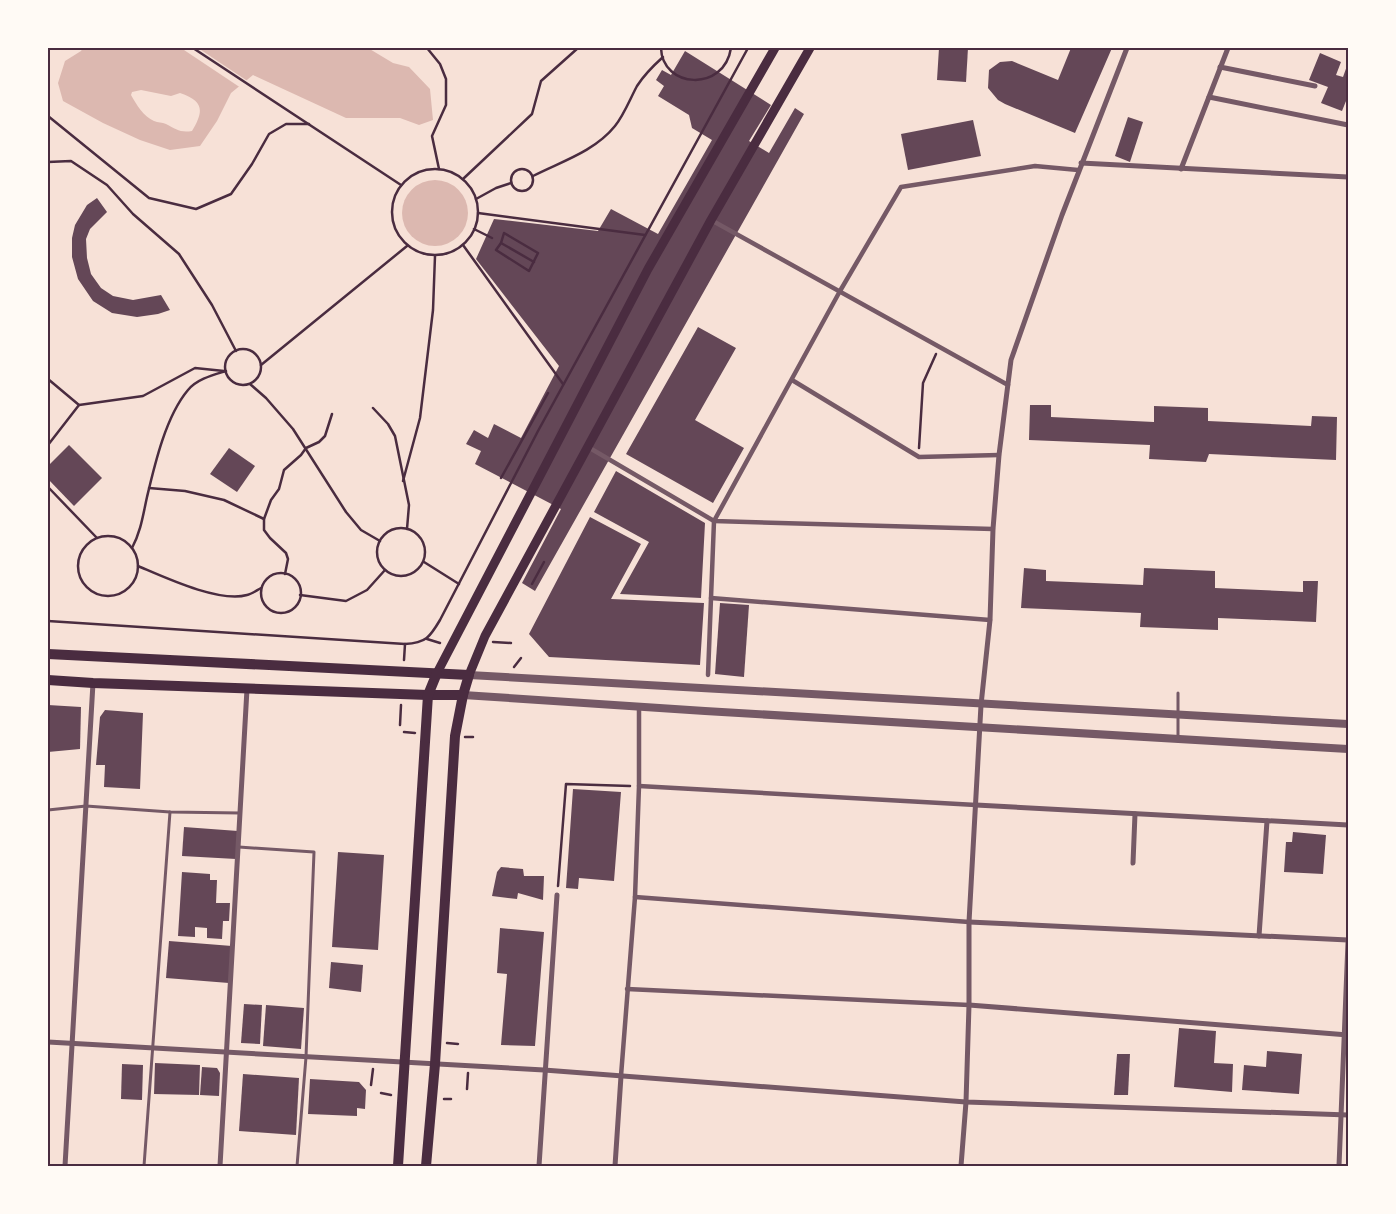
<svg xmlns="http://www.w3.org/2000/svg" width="1396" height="1214" font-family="'Archivo Narrow',sans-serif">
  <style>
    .water { fill: #dcb8b0; fill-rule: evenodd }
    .pier { fill: #f7e1d7 }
    .building { fill: #644757 }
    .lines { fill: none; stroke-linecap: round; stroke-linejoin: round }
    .path { stroke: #4a2c40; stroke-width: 2.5 }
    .service { stroke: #755966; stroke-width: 3 }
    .pedestrian { stroke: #755966; stroke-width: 4.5 }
    .minor { stroke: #755966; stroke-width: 5 }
    .tertiary { stroke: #755966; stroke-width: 8 }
    .secondary { stroke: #4a2c40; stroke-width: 9 }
    .primary { stroke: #4a2c40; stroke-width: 10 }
    .neatline { fill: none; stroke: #4a2c40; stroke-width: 2 }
  </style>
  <rect width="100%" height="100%" fill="#f7e1d7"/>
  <!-- water -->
  <g class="water">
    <path d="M83 48H140L175 50 178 48H368L393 63 409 67 430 89 433 120 419 125 400 118H346L253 75 231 93 217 121 200 146 170 150 140 140 103 123 63 101 58 83 65 61 81 51ZM141 90 171 96 180 93C204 101 204 111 192 131 180 133 176 129 166 124 162 122 158 123 154 121 144 117 136 104 131 95L132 92Z"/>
    <circle cx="435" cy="213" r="33"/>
  </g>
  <!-- pier -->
  <path class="pier" d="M181 48H198L249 82 241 88Z"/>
  <!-- building -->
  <g class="building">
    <path d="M939 48H968L966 82 937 80Z"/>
    <path d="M1071 48H1112L1075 133 1005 104 998 100 988 88 989 70 1000 62 1012 61 1058 80Z"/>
    <path d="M685 51 771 105 749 141 769 153 795 108 804 114 535 591 522 583 561 509 475 464 481 451 466 444 474 430 488 438 494 424 521 438 559 366 476 259 494 219 598 231 611 209 658 234 712 140 692 128 689 115 658 96 664 86 656 80 662 70 671 75Z"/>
    <path d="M1320 53 1341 62 1336 75 1343 77 1348 63V96L1342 111 1321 103 1328 87 1309 80Z"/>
    <path d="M1128 117 1143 122 1130 162 1115 156Z"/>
    <path d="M973 120 981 156 908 170 901 134Z"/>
    <path d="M97 198 107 212 90 229 86 239 87 258 91 274 101 288 113 296 133 300 161 295 170 310 158 314 137 317 112 313 93 301 78 279 72 257V238L75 225 87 205Z"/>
    <path d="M698 327 736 348 695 420 744 448 713 503 626 454Z"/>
    <path d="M1030 405H1051V417L1154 422V406L1208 408V421L1311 426 1312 416 1337 417 1336 460 1209 454 1206 462 1149 459 1150 445 1029 440Z"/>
    <path d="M69 445 102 478 74 506 48 479V466Z"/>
    <path d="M229 448 255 466 237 492 210 474Z"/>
    <path d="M616 471 705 523 701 598 620 594 649 542 594 512Z"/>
    <path d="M590 517 641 544 611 599 704 603 700 665 549 657 529 634Z"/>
    <path d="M1024 568 1046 570V581L1143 585 1144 568 1215 571V588L1303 592V581H1318L1316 622 1218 618V630L1140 627 1141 613 1021 608Z"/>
    <path d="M720 603 749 605 744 677 715 674Z"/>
    <path d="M48 705 81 707 80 749 48 752Z"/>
    <path d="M105 710 143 713 140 789 104 787 105 765H96L100 717Z"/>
    <path d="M573 789 621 792 614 881 579 878 578 889 566 888Z"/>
    <path d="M184 827 238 831 236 859 182 856Z"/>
    <path d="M1293 832 1326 835 1323 874 1284 872 1286 842H1292Z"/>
    <path d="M338 852 384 855 378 950 332 947Z"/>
    <path d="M501 867 523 869 524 876H544L543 900 518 893 517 899 492 896 497 872Z"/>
    <path d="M182 872 210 874V880H217L216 903H230L229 921H223L222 939 207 938V928L195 927V937L178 936Z"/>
    <path d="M500 928 544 932 535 1046 501 1045 507 974 497 973Z"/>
    <path d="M169 941 232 946 229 983 166 978Z"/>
    <path d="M331 962 363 965 361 992 329 988Z"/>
    <path d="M244 1004 262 1005 260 1044 241 1043Z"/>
    <path d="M266 1005 304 1008 301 1049 263 1046Z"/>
    <path d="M1179 1028 1216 1031 1214 1063 1233 1064 1232 1092 1174 1087Z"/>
    <path d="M1267 1051 1302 1054 1299 1094 1242 1090 1244 1065 1266 1067Z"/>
    <path d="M1117 1054H1130L1128 1095H1114Z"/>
    <path d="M155 1063 200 1065 199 1095 154 1094Z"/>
    <path d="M122 1064 143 1065 142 1100 121 1099Z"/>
    <path d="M202 1067 217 1068 220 1073 219 1096 200 1095Z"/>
    <path d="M243 1074 299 1078 296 1135 239 1131Z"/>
    <path d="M310 1079 359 1082 366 1090 365 1109 357 1108V1116L308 1114Z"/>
  </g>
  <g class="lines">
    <!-- path -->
    <g class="path">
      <path d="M193 48 401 185"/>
      <path d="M427 48 440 64 446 79V105L432 136 439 169"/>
      <path d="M661 48C662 88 724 93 731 48"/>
      <path d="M48 116 149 198 196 209 231 194 252 164 269 134 286 124H309"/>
      <path d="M48 162 71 161 107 185 133 214 179 254 212 305 236 351"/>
      <circle cx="522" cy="180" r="11"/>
      <circle cx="435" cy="212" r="43"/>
      <path d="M533 176C560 162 594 152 615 126 624 115 630 99 637 86 644 75 653 66 663 57"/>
      <path d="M463 179 532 114 541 81 578 48"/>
      <path d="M476 199 496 188 511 183"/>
      <path d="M478 213 645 235"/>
      <path d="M474 229 492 238"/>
      <path d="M504 233 538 253 529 271 496 250 501 243Z"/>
      <path d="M501 243 534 262"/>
      <path d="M463 245 563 384"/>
      <circle cx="243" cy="367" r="18"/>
      <path d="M261 365 407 246"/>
      <path d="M48 379 79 405"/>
      <path d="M250 384 266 398 293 429 346 512 361 530 380 541"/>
      <path d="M373 408 388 424 395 436 409 505 407 529"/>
      <path d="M48 445 79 405 143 396 195 368 224 371"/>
      <path d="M919 448 923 383 936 354"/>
      <path d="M501 478 548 393"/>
      <path d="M403 481 420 418 433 310 435 256"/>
      <path d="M48 487 97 538"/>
      <path d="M149 488 185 491 224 500 264 519"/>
      <circle cx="401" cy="552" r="24"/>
      <circle cx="108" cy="566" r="30"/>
      <path d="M132 548C141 531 143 515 147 497 155 463 166 416 188 390 197 379 213 375 226 371"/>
      <path d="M424 562 459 584"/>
      <path d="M138 566C164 577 219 603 247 595 252 594 257 590 261 588"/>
      <circle cx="281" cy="593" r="20"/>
      <path d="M285 574 288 559 286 553 270 538 264 530V519L271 500 279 489 284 470 301 455 306 448 319 442 325 436 332 414"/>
      <path d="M532 584 544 562"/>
      <path d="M300 595 346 601 367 590 385 570"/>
      <path d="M48 621 405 644C426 643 430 637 440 620L538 431 748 48"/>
      <path d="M427 639 440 643"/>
      <path d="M493 642 511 643"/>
      <path d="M404 660 405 644"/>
      <path d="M514 667 521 658"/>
      <path d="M400 725 401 705"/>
      <path d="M404 732 415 733"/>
      <path d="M465 737H473"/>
      <path d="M558 886 566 784 630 786"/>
      <path d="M447 1043 458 1044"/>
      <path d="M371 1085 373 1069"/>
      <path d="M467 1089 468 1073"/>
      <path d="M381 1093 391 1095"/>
      <path d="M444 1099H451"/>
    </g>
    <!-- service -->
    <g class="service">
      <path d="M1178 738V693"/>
      <path d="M48 810 86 806 170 812 240 813"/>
      <path d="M239 847 314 852 306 1057 297 1166"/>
      <path d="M144 1166 170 812"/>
    </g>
    <!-- pedestrian -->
    <g class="pedestrian">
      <path d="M711 220 1008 385"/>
      <path d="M792 380 919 457 999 455"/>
      <path d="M588 447 714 521 993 529"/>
      <path d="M711 598 990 620"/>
      <path d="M708 675 714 521 840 291 901 187 1035 166 1078 170"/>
      <path d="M639 786 976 805"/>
      <path d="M635 897 969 922"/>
      <path d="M627 989 969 1005"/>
      <path d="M621 1076 635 897 639 786V707"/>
    </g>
    <!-- minor -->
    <g class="minor">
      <path d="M1220 67 1315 86"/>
      <path d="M1209 97 1348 125"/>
      <path d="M1081 163 1348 177"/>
      <path d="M1181 169 1228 48"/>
      <path d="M976 805 1348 825"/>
      <path d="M1133 863 1135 814"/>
      <path d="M969 922 1348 940"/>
      <path d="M1259 936 1267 821"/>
      <path d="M969 1005 1348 1035"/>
      <path d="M48 1042 544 1070 966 1102 1348 1115"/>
      <path d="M65 1166 93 683"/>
      <path d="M220 1166 247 689"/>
      <path d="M539 1166 557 895"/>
      <path d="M615 1166 621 1076"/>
      <path d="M961 1166 966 1102 969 1005V922L981 705 990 620 993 529 999 455 1011 360 1062 215 1127 48"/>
      <path d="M1339 1166 1348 942"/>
    </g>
    <!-- tertiary -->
    <g class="tertiary">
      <path d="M469 675 1348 724"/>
      <path d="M463 695 705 711 1348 749"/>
    </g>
    <!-- secondary -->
    <g class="secondary">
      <path d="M437 673 648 269 775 48"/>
      <path d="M469 675 485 636 711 220 810 48"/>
    </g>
    <!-- primary -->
    <g class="primary">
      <path d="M48 654 469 675 463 695 455 736 435 1064 426 1166"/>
      <path d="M48 680 93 683 428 695H463"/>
      <path d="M398 1166 428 695 437 673"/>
    </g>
  </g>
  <!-- border -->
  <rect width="1396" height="1214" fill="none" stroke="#fffaf5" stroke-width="98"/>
  <rect x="49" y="49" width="1298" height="1116" class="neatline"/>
</svg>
